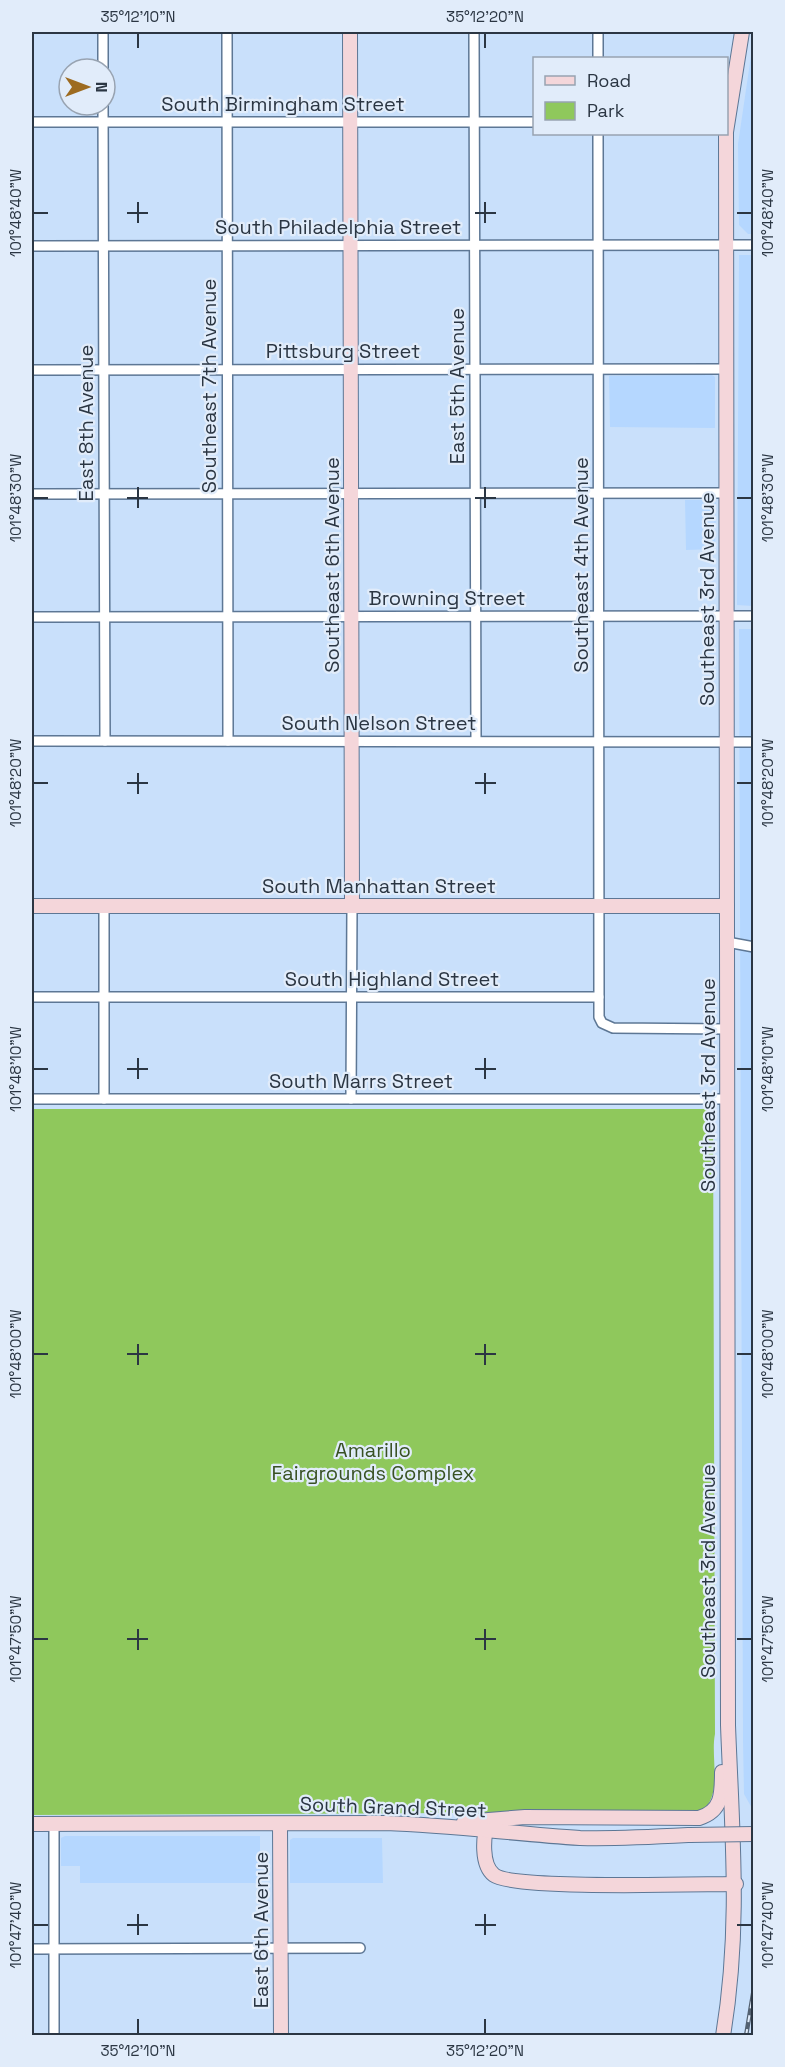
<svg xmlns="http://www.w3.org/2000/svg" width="785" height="2067" font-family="'Space Grotesk',sans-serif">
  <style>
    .built { fill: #b5d7ff }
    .green { fill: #8fc85c }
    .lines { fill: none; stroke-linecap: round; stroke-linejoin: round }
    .street-casing { stroke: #5d7795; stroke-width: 12 }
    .secondary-casing { stroke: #5d7795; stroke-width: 16 }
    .street { stroke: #fff; stroke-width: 9 }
    .secondary { stroke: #f4d6da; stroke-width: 14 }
    .rail-casing { stroke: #536171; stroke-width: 4.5 }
    .rail { stroke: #e1ecfa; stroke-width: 2; stroke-dasharray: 7; stroke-linecap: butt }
    .secondary-bridge-casing { stroke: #5d7795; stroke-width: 16; stroke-linecap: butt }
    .secondary-bridge { stroke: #f4d6da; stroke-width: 14 }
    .ticks { fill: none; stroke: #2b3643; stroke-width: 2 }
    .labels { text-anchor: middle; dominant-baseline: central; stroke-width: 4.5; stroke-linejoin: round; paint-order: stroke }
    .street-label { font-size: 20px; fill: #2b3643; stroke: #e1ecfa }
    .park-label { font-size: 20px; fill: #385123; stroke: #e1ecfa }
    .neatline { fill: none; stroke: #2b3643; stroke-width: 2 }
    .ticks-label { font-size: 15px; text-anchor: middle; fill: #2b3643 }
  </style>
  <rect width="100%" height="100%" fill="#c9e0fb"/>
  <!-- built -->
  <g class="built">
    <path d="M753 42 754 234H748L739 225 738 144Z"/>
    <path d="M739 255H754L753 606 737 605Z"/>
    <path d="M712 375 715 377V428L610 427 609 376Z"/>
    <path d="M685 500H713L716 503 715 549 686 550Z"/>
    <path d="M739 629H754L753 1810 744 1794 743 1742Z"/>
    <path d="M65 1836H260V1883H80V1866H61V1838Z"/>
    <path d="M293 1838H382L383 1883H290V1840Z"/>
  </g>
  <!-- green -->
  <path class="green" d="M32 1109H713L715 1734C710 1758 724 1797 700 1812L32 1815Z"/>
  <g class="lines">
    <!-- street casing -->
    <g class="street-casing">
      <g id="street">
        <path d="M103 32V69"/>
        <path d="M227 32 228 741"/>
        <path d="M474 32 476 741"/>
        <path d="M598 32V58"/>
        <path d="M103 105 105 741"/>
        <path d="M32 122H534"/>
        <path d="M598 134 599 997"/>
        <path d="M32 246 754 245"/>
        <path d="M32 370 727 369"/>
        <path d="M32 494 727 493"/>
        <path d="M32 617 754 616"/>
        <path d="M32 741 754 742"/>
        <path d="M104 906V1099"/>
        <path d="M727 942 754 947"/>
        <path d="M32 997H599V1017L602 1023 613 1028 728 1029"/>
        <path d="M32 1099H727"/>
        <path d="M351 1099 352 906"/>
        <path d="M32 1949 360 1948"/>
        <path d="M54 2036V1824"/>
      </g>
    </g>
    <!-- secondary casing -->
    <g class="secondary-casing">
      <g id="secondary">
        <path d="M350 32 352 906"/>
        <path d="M726 132 742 32"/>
        <path d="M32 906H727"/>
        <path d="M464 1822 525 1817 699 1818C722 1811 722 1794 722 1772"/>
        <path d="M488 1823C483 1836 481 1865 494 1875 513 1890 700 1884 736 1884"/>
        <path d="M32 1824 386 1823C451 1825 515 1834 580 1838 617 1839 653 1837 690 1835"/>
        <path d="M280 1824 281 2036"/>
        <path d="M723 2036C741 1927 732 1833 728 1725L726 134"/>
      </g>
    </g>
    <!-- street -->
    <use href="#street" class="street"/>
    <!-- secondary -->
    <use href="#secondary" class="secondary"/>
    <!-- rail casing -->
    <g class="rail-casing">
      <path id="rail" d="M746 2036 754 1988"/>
    </g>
    <!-- rail -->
    <use href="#rail" class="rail"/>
    <!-- secondary-bridge casing -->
    <g class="secondary-bridge-casing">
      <path id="secondary-bridge" d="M690 1835 754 1834"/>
    </g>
    <!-- secondary-bridge -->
    <use href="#secondary-bridge" class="secondary-bridge"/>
  </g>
  <!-- ticks -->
  <path class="ticks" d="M138 33V48M485 33V48M138 202V223M485 202V223M33 213H48M127 213H148M475 213H496M737 213H752M138 487V508M485 487V508M33 498H48M127 498H148M475 498H496M737 498H752M138 773V794M485 773V794M33 783H48M127 783H148M475 783H496M737 783H752M138 1058V1079M485 1058V1079M33 1069H48M127 1069H148M475 1069H496M737 1069H752M138 1344V1365M485 1344V1365M33 1354H48M127 1354H148M475 1354H496M737 1354H752M138 1629V1650M485 1629V1650M33 1639H48M127 1639H148M475 1639H496M737 1639H752M138 1914V1935M485 1914V1935M33 1925H48M127 1925H148M475 1925H496M737 1925H752M138 2019V2034M485 2019V2034"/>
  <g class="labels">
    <!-- street labels -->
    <g class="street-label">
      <text x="283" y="104">South Birmingham Street</text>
      <text x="338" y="227">South Philadelphia Street</text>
      <text x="343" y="351">Pittsburg Street</text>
      <text transform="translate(209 386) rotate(-90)">Southeast 7th Avenue</text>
      <text transform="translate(457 386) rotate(-90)">East 5th Avenue</text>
      <text transform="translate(86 423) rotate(-90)">East 8th Avenue</text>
      <text transform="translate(332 565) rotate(-90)">Southeast 6th Avenue</text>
      <text transform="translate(581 565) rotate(-90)">Southeast 4th Avenue</text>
      <text x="447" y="598">Browning Street</text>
      <text transform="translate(707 599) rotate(-90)">Southeast 3rd Avenue</text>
      <text x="379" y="723">South Nelson Street</text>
      <text x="379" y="886">South Manhattan Street</text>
      <text x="392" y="979">South Highland Street</text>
      <text x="361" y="1081">South Marrs Street</text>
      <text transform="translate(708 1085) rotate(-90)">Southeast 3rd Avenue</text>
      <text transform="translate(708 1571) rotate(-90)">Southeast 3rd Avenue</text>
      <text transform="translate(393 1807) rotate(2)">South Grand Street</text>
      <text transform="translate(261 1930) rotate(-90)">East 6th Avenue</text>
    </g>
    <!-- park labels -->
    <g class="park-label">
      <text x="373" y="1450">Amarillo<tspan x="373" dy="23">Fairgrounds Complex</tspan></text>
    </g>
  </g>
  <!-- border -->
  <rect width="785" height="2067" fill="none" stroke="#e1ecfa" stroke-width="66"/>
  <!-- legend -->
  <rect x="533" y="57" width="195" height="78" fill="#e1ecfa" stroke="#98a3b1" stroke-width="1.5"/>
  <rect x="545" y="76" width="30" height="9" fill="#f4d6da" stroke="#98a3b1" stroke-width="1.5"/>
  <text x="587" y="87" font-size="18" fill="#2b3643">Road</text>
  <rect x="545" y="102" width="30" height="18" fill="#8fc85c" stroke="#98a3b1" stroke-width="1.5"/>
  <text x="587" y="117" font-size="18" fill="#2b3643">Park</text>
  <!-- north arrow -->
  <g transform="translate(87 87) rotate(90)"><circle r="28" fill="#e1ecfa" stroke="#98a3b1" stroke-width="1.5"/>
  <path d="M0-4.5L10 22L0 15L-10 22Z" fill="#9d6b20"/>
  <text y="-9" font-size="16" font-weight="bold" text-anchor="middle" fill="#2b3643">N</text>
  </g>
  <rect x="33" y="33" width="719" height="2001" class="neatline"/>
  <g class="ticks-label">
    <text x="138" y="22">35°12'10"N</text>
    <text x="485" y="22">35°12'20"N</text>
    <text transform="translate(16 213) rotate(-90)" y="5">101°48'40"W</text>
    <text transform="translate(768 213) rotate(-90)" y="5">101°48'40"W</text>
    <text transform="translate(16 498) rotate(-90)" y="5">101°48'30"W</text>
    <text transform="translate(768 498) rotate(-90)" y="5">101°48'30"W</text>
    <text transform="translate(768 783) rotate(-90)" y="5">101°48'20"W</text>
    <text transform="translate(16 783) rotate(-90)" y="5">101°48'20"W</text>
    <text transform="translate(768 1069) rotate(-90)" y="5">101°48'10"W</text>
    <text transform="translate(16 1069) rotate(-90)" y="5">101°48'10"W</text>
    <text transform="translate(768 1354) rotate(-90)" y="5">101°48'00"W</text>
    <text transform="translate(16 1354) rotate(-90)" y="5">101°48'00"W</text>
    <text transform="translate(16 1639) rotate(-90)" y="5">101°47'50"W</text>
    <text transform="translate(768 1639) rotate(-90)" y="5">101°47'50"W</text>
    <text transform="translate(16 1925) rotate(-90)" y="5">101°47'40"W</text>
    <text transform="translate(768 1925) rotate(-90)" y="5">101°47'40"W</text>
    <text x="138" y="2056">35°12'10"N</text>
    <text x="485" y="2056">35°12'20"N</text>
  </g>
</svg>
